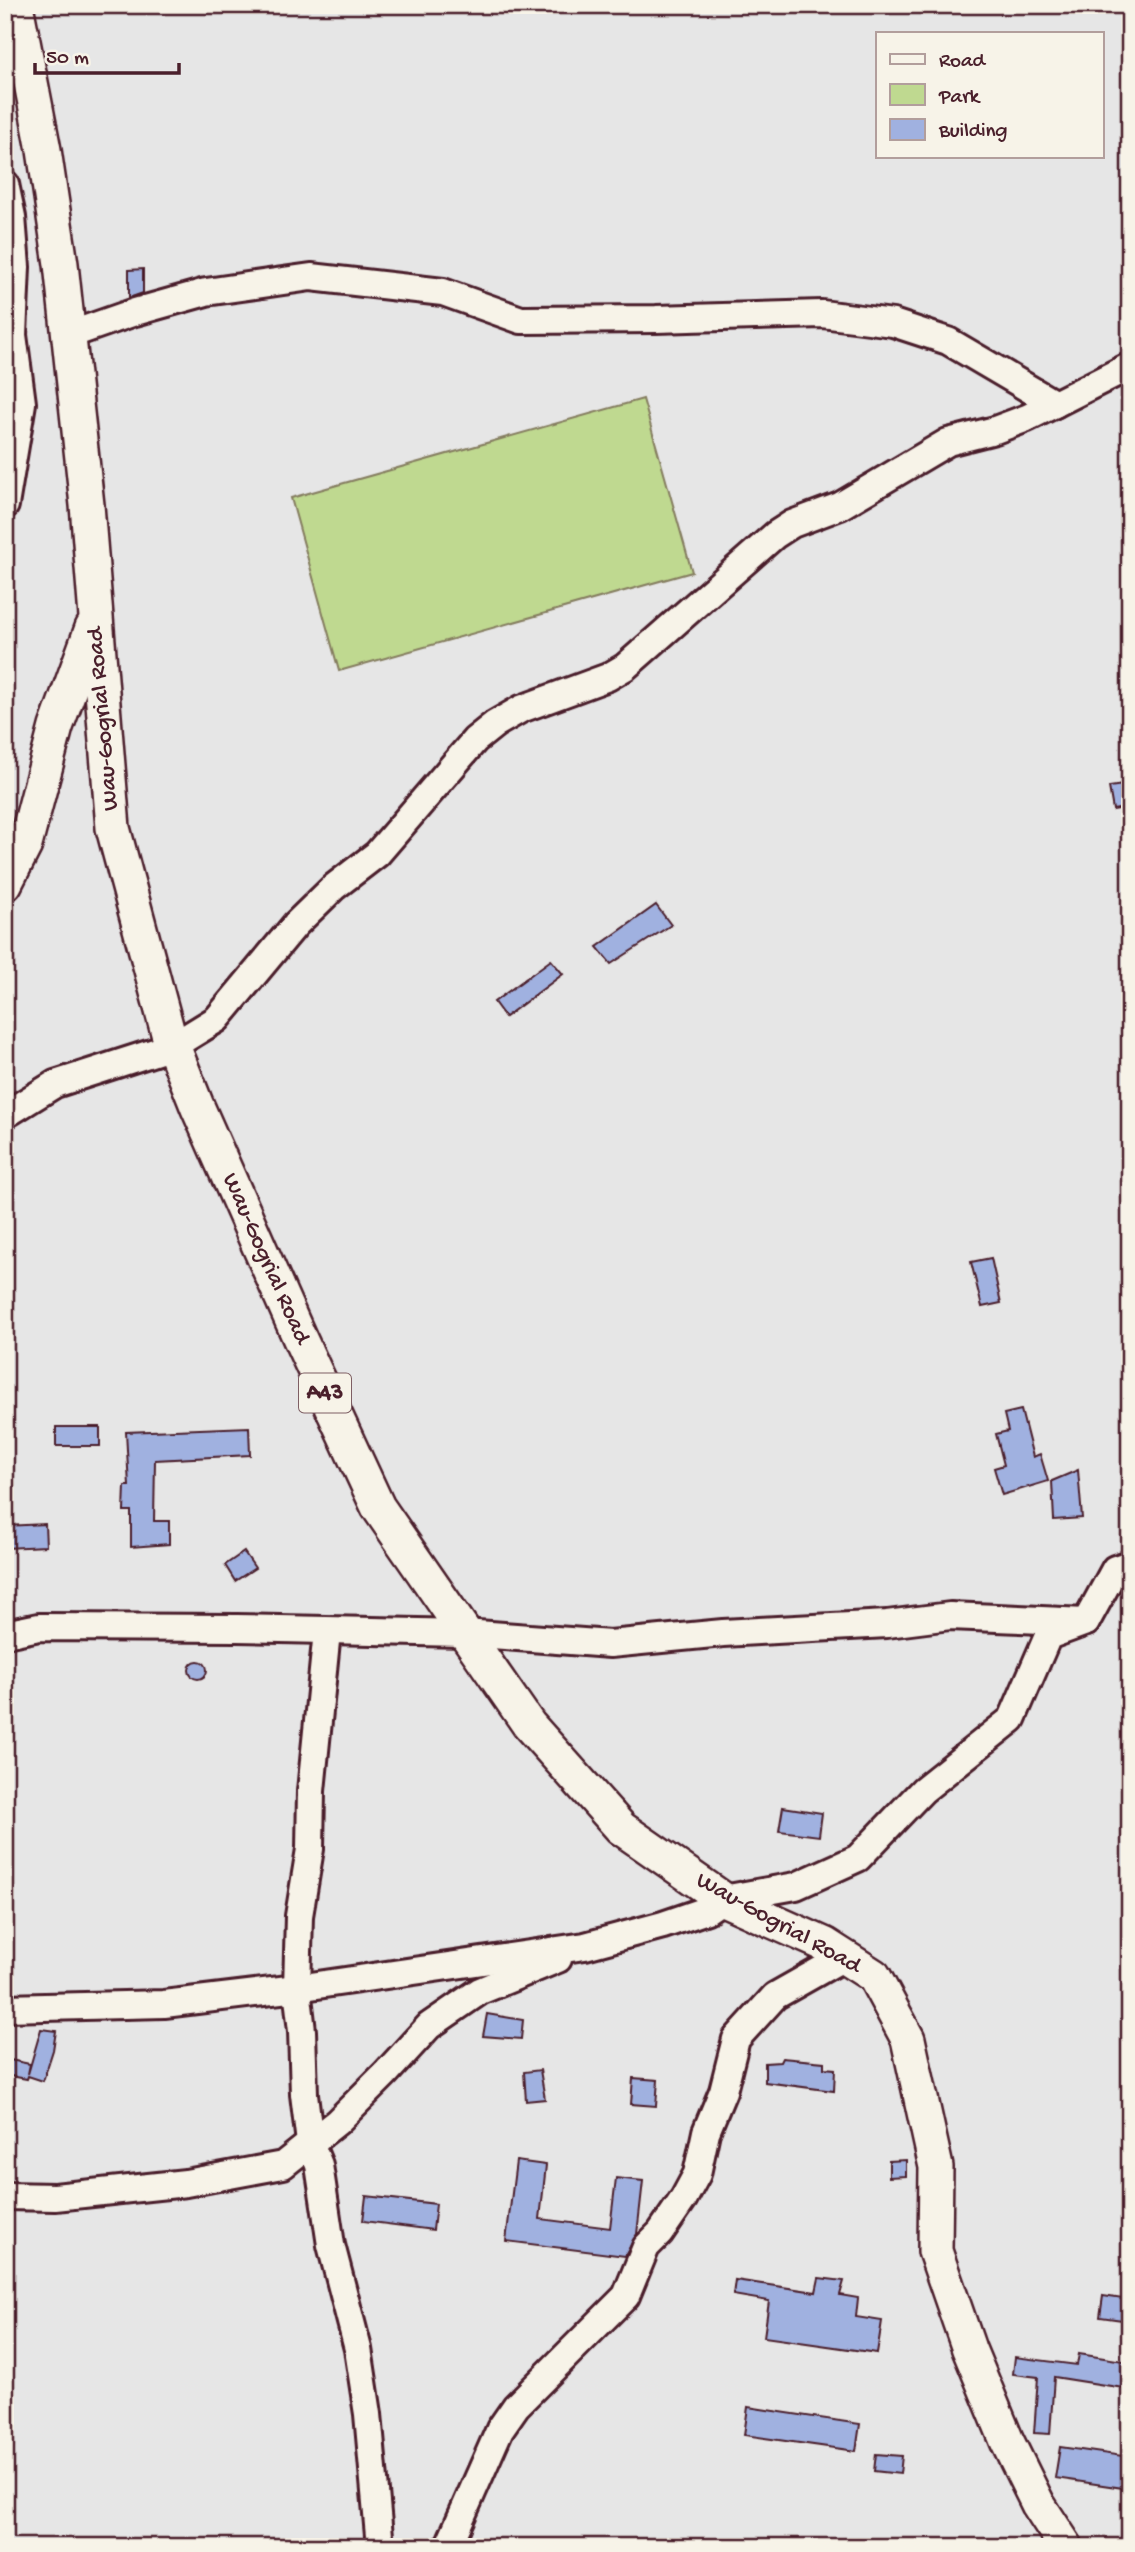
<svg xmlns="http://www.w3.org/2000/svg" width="1135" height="2552" font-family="'Gochi Hand',sans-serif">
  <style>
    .green { fill: #bfd990; stroke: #847c5e; stroke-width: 2 }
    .building { fill: #a0b1e0; stroke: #4a1f2b; stroke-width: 2 }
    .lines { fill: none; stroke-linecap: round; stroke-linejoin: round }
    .minor-casing { stroke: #4a1f2b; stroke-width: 32 }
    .major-casing { stroke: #4a1f2b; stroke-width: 38 }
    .minor { stroke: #f7f3e8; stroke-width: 26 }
    .major { stroke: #f7f3e8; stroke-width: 33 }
    .labels { text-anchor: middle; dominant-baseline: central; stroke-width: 6; stroke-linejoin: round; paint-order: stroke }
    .shield { fill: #f7f3e8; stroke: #7e5f64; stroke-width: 2 }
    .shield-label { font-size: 23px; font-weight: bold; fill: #4a1f2b }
    .street-label { font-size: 24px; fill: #4a1f2b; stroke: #f7f3e8 }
  </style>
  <rect width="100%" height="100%" fill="#e6e6e6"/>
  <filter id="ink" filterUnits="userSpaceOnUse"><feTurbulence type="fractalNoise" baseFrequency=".0143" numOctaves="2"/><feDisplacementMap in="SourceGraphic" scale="14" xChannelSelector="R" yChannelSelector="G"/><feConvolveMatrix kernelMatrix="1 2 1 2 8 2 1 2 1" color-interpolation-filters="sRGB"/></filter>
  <g filter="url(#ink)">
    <!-- green -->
    <path class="green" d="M643 399 692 572 339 671 291 498Z"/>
    <!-- building -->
    <g class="building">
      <path d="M143 269V293L129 298V270Z"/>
      <path d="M1130 784V807L1113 810 1109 787Z"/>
      <path d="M656 905 671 925 611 964 597 947Z"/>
      <path d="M551 960 563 974 505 1017 494 1002Z"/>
      <path d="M991 1258 1001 1303 982 1307 971 1262Z"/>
      <path d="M1021 1410 1033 1457 1040 1454 1048 1481 1002 1495 994 1468 1004 1465 996 1434 1008 1431 1004 1414Z"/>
      <rect x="56" y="1427" width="44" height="19"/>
      <path d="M249 1427 250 1455 155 1460 154 1521H169V1544L131 1547V1511H124L125 1486H129L126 1432Z"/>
      <path d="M1078 1470 1082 1518 1054 1520 1052 1481Z"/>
      <path d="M45 1524 46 1546 5 1548V1526Z"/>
      <path d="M244 1552 255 1568 235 1581 225 1565Z"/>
      <circle cx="198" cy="1670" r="9"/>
      <path d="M783 1807 822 1813 819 1836 779 1831Z"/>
      <path d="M487 2014 523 2020 521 2039 483 2036Z"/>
      <path d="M41 2029 56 2031 53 2050 43 2081 28 2076 27 2079 5 2075V2059L30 2064 28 2074Z"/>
      <path d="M782 2058 824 2062V2068L835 2069 834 2091 765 2082V2063L780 2062Z"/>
      <path d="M540 2070 545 2099 526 2101 524 2072Z"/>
      <path d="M633 2078 658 2080 656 2106 631 2104Z"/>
      <path d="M906 2160V2176L889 2177V2161Z"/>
      <path d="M516 2161 546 2165 540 2219 610 2228 616 2178 643 2181 637 2234 625 2256 506 2241Z"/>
      <path d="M366 2196 436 2204 433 2230 363 2221Z"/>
      <path d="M819 2278 844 2281 840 2295 858 2298 856 2317 882 2321 877 2353 764 2337 769 2301 733 2295 735 2280 816 2292Z"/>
      <path d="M1103 2296 1130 2300V2321L1100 2317Z"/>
      <path d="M1079 2354 1130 2362V2389L1054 2377 1050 2434 1034 2433 1038 2377 1013 2374 1015 2357 1077 2365Z"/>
      <path d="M748 2407 860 2424 856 2451 744 2435Z"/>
      <path d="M1060 2447 1130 2457V2489L1055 2478Z"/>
      <path d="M876 2454 902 2456 900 2474 874 2471Z"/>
    </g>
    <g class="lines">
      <!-- minor casing -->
      <g class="minor-casing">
        <g id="minor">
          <path d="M5 184 12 217 16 267 13 335 22 403 5 505"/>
          <path d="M69 335 135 312 206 292 311 277 443 292 521 320 656 319 822 314 893 323 948 341 1055 404"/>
          <path d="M5 1115 55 1084 173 1046 217 1019 296 924 334 887 377 854 475 740 495 724 521 709 608 677 625 667 775 535 792 524 840 506 948 442 995 430 1027 418 1130 366"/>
          <path d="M327 1631 311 1791 310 1849 299 1916 297 1988 302 2031 304 2094 310 2143 319 2165 331 2245 358 2349 368 2414 380 2547"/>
          <path d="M5 1634 39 1627 237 1628 464 1633 610 1644 723 1633 887 1624 950 1616 1086 1622 1115 1569 1130 1564"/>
          <path d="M5 2008 164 2004 297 1988 585 1946 663 1925 707 1910 723 1899 796 1886 858 1858 923 1790 1012 1719 1048 1636 1086 1622"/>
          <path d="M5 2196 55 2197 186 2183 283 2165 337 2122 386 2073 429 2026 480 1991 558 1959"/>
          <path d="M448 2547 500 2429 516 2406 626 2296 646 2247 660 2233 684 2198 697 2174 706 2132 723 2091 736 2039 775 1996 844 1957"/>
        </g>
      </g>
      <!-- major casing -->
      <g class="major-casing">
        <g id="major">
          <path d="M16 5 44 150 61 264 87 505 113 828 168 1033 197 1106 300 1339 378 1507 529 1725 621 1828 723 1899 824 1944 874 1976 908 2039 936 2167 935 2251 969 2349 1007 2441 1038 2504 1066 2547"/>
          <path d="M5 884 25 845 56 727 92 628"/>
        </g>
      </g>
      <!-- minor -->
      <use href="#minor" class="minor"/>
      <!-- major -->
      <use href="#major" class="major"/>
    </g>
  </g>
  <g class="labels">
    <!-- shield labels -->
    <rect class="shield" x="299" y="1373.5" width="52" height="39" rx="5"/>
    <g class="shield-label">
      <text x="325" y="1393">A43</text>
    </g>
    <!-- street labels -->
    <g class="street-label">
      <text transform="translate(104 719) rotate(-95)">Wau-Gogrial Road</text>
      <text transform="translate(265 1259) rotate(66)">Wau-Gogrial Road</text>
      <text transform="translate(778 1924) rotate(29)">Wau-Gogrial Road</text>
    </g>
  </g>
  <!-- margin -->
  <rect width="1135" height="2552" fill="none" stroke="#f7f3e8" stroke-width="28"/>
  <rect x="14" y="14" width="1107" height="2524" fill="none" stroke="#4a1f2b" stroke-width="2.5" filter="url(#ink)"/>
  <!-- legend -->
  <rect x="876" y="32" width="228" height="126" fill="#f7f3e8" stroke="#b29e9c" stroke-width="2"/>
  <rect x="890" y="54" width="35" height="10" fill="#f7f3e8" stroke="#b29e9c" stroke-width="2"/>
  <text x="939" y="66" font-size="21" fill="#4a1f2b">Road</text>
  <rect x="890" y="84" width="35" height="21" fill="#bfd990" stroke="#b29e9c" stroke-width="2"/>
  <text x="939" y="102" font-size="21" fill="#4a1f2b">Park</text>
  <rect x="890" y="119" width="35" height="21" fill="#a0b1e0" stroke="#b29e9c" stroke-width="2"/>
  <text x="939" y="136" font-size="21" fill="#4a1f2b">Building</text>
  <!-- scale -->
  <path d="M35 63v10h144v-10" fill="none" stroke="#4a1f2b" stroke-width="3.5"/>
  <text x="46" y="63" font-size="21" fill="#4a1f2b" stroke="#f7f3e8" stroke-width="5" paint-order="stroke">50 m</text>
</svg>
